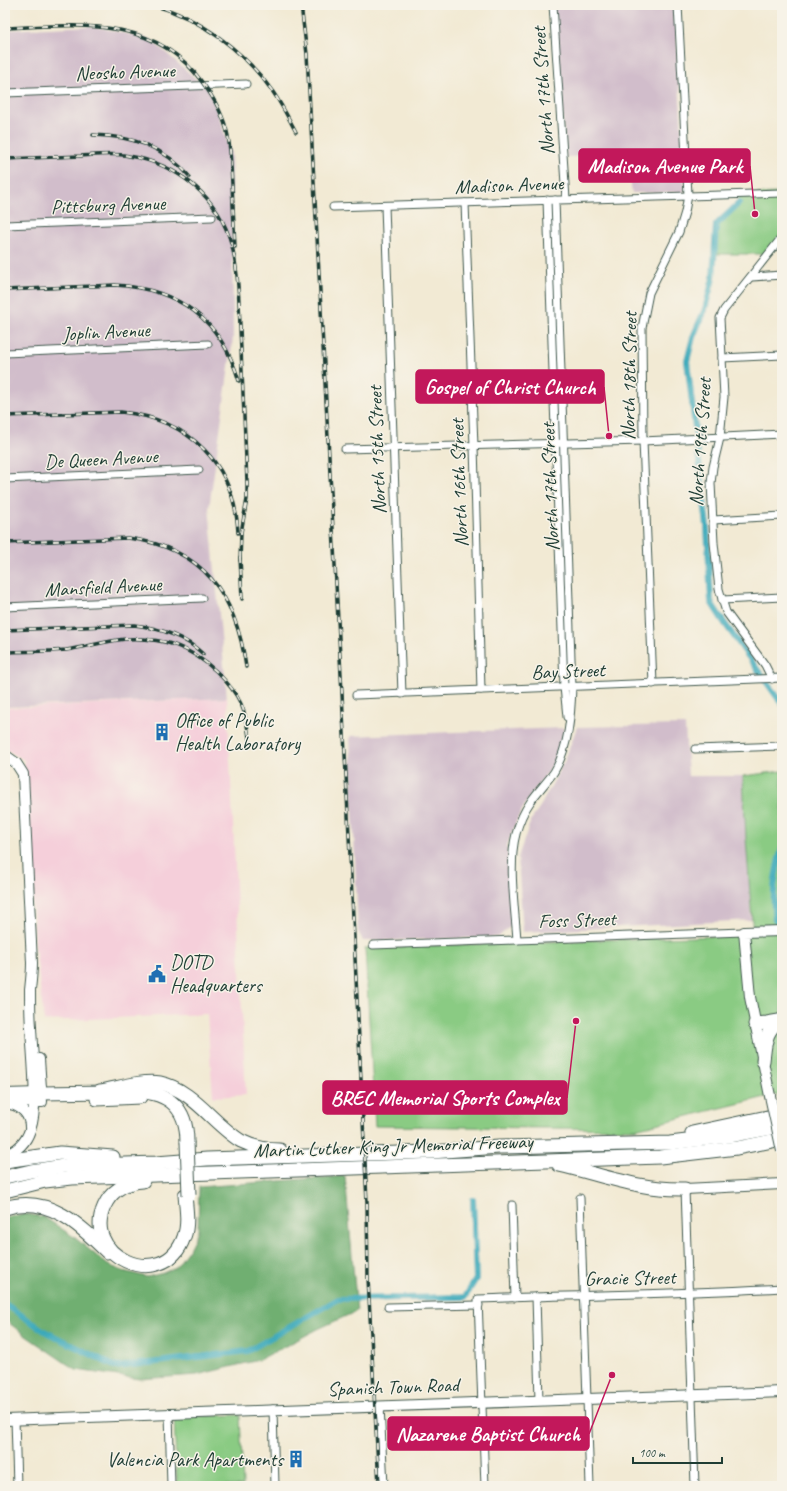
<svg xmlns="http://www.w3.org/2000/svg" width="787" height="1491" font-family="Caveat,sans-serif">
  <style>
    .built { fill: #f5cfda }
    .industrial { fill: #d1bdcb }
    .green { fill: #8acb83; stroke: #54845c }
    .forest { fill: #6faf71; stroke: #477652 }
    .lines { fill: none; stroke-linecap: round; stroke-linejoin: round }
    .canal { stroke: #3ba9ba; stroke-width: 6 }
    .street-casing { stroke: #3f574c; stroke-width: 9 }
    .secondary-casing { stroke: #3f574c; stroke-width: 12 }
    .highway-casing { stroke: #3f574c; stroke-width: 15 }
    .street { stroke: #fff; stroke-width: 7 }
    .secondary { stroke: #fff; stroke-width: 10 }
    .highway { stroke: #fff; stroke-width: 13 }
    .rail-casing { stroke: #1f3d34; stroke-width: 3.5 }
    .rail { stroke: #f7f3e8; stroke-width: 2; stroke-dasharray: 6; stroke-linecap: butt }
    .secondary-bridge-casing { stroke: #3f574c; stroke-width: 12; stroke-linecap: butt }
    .highway-bridge-casing { stroke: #3f574c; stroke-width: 15; stroke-linecap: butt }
    .secondary-bridge { stroke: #fff; stroke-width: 10 }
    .highway-bridge { stroke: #fff; stroke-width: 13 }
    .labels { text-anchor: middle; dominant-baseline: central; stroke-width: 3; stroke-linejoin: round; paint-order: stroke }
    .street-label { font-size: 20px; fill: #1f3d34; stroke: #f7f3e8 }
    .poi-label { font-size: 20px; fill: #1f3d34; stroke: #f7f3e8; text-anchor: start }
    .leader { fill: none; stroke: #c2185b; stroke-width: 1.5 }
    .callout-dot { fill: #c2185b; stroke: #f7f3e8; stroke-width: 1.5 }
    .callout { fill: #c2185b; stroke: #c2185b; stroke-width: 1.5 }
    .callout-label { font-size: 21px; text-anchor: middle; font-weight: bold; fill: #fff }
  </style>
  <rect width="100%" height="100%" fill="#f7f3e8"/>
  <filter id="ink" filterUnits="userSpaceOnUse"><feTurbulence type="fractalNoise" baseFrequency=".025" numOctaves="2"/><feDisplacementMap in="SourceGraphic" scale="8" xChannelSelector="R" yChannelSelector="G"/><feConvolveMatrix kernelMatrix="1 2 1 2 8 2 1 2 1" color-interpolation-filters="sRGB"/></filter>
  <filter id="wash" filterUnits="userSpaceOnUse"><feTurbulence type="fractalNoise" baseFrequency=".012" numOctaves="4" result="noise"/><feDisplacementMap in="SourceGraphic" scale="16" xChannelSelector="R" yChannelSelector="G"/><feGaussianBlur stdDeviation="0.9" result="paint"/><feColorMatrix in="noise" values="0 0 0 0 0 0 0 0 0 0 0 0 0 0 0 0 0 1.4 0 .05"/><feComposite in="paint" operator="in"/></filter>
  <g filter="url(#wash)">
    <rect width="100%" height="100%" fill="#f2ead4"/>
    <!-- built -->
    <path class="built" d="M227 698 246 1095 213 1097 207 1014 44 1021 35 945 24 760 5 749V708Z"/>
    <!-- industrial -->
    <g class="industrial">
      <path d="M553 5H675L685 192 632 193 627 154 566 157Z"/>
      <path d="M93 26 150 39 210 91 231 153 232 188 233 338 209 508 227 698 5 707V30Z"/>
      <path d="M685 725 688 776H743L751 920 523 932 518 857 531 820 541 805 565 760 577 727Z"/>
      <path d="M564 728 560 747 552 766 530 796 518 817 507 845 512 924 510 927 498 937 363 941 358 931 350 736Z"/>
    </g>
    <!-- green -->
    <g class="green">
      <path d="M782 193V237L769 254H714L716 225 739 203 738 194Z"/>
      <path d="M782 771V1106H780L778 1094 635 1129 375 1126 365 948 753 935 746 838 743 776Z"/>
      <path d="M240 1415 243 1486H177L174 1417Z"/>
    </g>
    <!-- forest -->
    <path class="forest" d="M345 1176 357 1311 318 1329 259 1360 197 1375 139 1379 76 1370 26 1336 5 1320V1217L26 1214 44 1217 74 1237 108 1265 123 1271 147 1277 163 1273 176 1267 189 1249 198 1231 199 1187Z"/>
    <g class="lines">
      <!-- canal -->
      <g class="canal">
        <path d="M739 203 716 225 713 278 705 309 693 337 687 361 707 526 711 602 721 618 782 704"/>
        <path d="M775 920C772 895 774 873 782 849"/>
        <path d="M5 1304 46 1332 116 1367 248 1351 338 1299 465 1297 476 1279 473 1200"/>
      </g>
    </g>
  </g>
  <g filter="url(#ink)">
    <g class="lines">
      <!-- street casing -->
      <g class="street-casing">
        <g id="street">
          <path d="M553 5 566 199"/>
          <path d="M5 93 246 84"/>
          <path d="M547 200 564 687 567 717"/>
          <path d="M465 203 474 446 481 690"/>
          <path d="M385 206 402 694"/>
          <path d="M333 207 782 193"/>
          <path d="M5 225 212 217"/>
          <path d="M752 277 782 275"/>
          <path d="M5 353 208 344"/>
          <path d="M722 358 782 355"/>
          <path d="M345 449 643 441 782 434"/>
          <path d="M5 479 199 470"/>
          <path d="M713 520 782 516"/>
          <path d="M722 600 782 597"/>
          <path d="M5 607 202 598"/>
          <path d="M772 679 765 665 726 612 719 589 714 543 711 483 713 467 720 438 724 397 720 318 724 310 782 237"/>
          <path d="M653 684 643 441 642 328 649 293 679 232 685 212 688 195 678 5"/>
          <path d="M356 695 782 678"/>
          <path d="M695 749 782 746"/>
          <path d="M517 940C515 909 508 863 516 834 519 822 524 811 531 801 538 791 547 782 554 772 569 747 571 715 572 687L555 200"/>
          <path d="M373 945 744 932"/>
          <path d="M685 1189 695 1486"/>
          <path d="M580 1198 590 1486"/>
          <path d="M512 1205 515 1298"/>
          <path d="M536 1297 539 1401"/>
          <path d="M388 1307 479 1305"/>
          <path d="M380 1406 384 1486"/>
          <path d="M273 1409 275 1486"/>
          <path d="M169 1413 171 1486"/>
          <path d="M15 1419 17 1486"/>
          <path d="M485 1486 478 1299C579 1295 681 1294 782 1288"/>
        </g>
      </g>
      <!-- secondary casing -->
      <g class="secondary-casing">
        <g id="secondary">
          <path d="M5 755 16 763 23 774 32 963C32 973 31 981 30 990 30 1002 30 1015 31 1027 32 1056 39 1105 30 1130 26 1142 17 1151 5 1155"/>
          <path d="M5 1094 39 1093"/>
          <path d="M770 1096 750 997 744 932 782 931"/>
          <path d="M5 1103 42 1102 39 1059"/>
          <path d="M10 1104C22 1106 30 1115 30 1127"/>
          <path d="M685 1189 782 1184"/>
          <path d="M5 1420 782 1392"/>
        </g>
      </g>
      <!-- highway casing -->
      <g class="highway-casing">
        <g id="highway">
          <path d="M755 1024 767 1023 779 1021"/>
          <path d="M763 1061C765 1044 765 1028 782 1020"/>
          <path d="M100 1091C118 1088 142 1080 160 1083 192 1089 214 1125 241 1141 253 1147 267 1150 280 1150"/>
          <path d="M130 1091C165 1091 187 1104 187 1142"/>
          <path d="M41 1093 108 1092"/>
          <path d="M97 1099 140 1097"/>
          <path d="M692 1133 782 1114"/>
          <path d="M5 1161 60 1153 113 1157"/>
          <path d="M559 1165C603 1175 639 1190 685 1189"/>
          <path d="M5 1177 31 1171 64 1166 156 1163 207 1159 431 1152 499 1147 670 1143 729 1136 782 1126"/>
          <path d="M143 1181C129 1182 115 1188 107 1201 75 1255 164 1295 184 1237 189 1224 186 1208 185 1195"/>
          <path d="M5 1191 45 1181 72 1178 660 1157 737 1148 782 1139"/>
          <path d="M5 1208C48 1194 80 1225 107 1252"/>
        </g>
      </g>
      <!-- street -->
      <use href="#street" class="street"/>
      <!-- secondary -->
      <use href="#secondary" class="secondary"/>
      <!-- highway -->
      <use href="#highway" class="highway"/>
      <!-- rail casing -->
      <g class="rail-casing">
        <g id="rail">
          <path d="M153 5C201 18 245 52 273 92 282 105 289 119 296 132"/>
          <path d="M301 5 307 54 342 693 367 1202 368 1278 379 1486"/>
          <path d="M5 28C77 25 154 15 202 82 214 98 224 116 228 136 231 152 231 168 232 184 233 205 234 226 235 247"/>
          <path d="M93 135C131 136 164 146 190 177"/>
          <path d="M5 159C30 158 55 157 81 156 96 155 114 153 129 156 178 164 219 197 232 246 240 279 239 315 241 349 243 393 245 438 247 482V499L241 533 240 561"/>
          <path d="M5 290 115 285C179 289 221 319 239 381"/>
          <path d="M5 416 121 412C189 419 235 464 238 533"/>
          <path d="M5 543 128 538C204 548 236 595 246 667"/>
          <path d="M240 557 242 599"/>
          <path d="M5 630 134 625C160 628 184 636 203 654"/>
          <path d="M5 652C25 651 46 652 66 650 86 647 106 641 126 639 164 637 190 647 217 672 227 682 235 691 241 704 247 717 248 731 250 745"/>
        </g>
      </g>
      <!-- rail -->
      <use href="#rail" class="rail"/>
      <!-- secondary-bridge casing -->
      <g class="secondary-bridge-casing">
        <path id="secondary-bridge" d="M770 1096 782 1151"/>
      </g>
      <!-- highway-bridge casing -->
      <g class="highway-bridge-casing">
        <path id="highway-bridge" d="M187 1142 189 1195"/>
      </g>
      <!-- secondary-bridge -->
      <use href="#secondary-bridge" class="secondary-bridge"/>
      <!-- highway-bridge -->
      <use href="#highway-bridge" class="highway-bridge"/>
    </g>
  </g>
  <!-- icons -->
  <defs>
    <g id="building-bare" transform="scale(1.38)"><path d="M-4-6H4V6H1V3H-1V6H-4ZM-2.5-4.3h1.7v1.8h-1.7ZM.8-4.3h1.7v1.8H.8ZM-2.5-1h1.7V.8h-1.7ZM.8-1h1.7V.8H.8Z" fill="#1f6fb2" stroke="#f7f3e8" stroke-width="2.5" paint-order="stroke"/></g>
    <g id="civic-bare" transform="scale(1.38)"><path d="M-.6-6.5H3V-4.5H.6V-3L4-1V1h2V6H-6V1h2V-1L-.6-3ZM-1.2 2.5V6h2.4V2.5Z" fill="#1f6fb2" stroke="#f7f3e8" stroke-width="2.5" paint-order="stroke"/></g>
  </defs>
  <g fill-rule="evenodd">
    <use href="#building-bare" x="162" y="732"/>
    <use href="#civic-bare" x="157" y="974"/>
    <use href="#building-bare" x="296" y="1459"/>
  </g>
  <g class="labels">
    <!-- street labels -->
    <g class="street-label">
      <text transform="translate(125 72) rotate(-2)">Neosho Avenue</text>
      <text transform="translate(543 91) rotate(-94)">North 17th Street</text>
      <text transform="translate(509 185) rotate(-2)">Madison Avenue</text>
      <text transform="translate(108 205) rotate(-2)">Pittsburg Avenue</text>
      <text transform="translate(106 332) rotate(-3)">Joplin Avenue</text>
      <text transform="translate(629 376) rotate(-89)">North 18th Street</text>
      <text transform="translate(700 442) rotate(-86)">North 19th Street</text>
      <text transform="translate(377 450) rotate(-92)">North 15th Street</text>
      <text transform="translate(101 459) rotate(-3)">De Queen Avenue</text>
      <text transform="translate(459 483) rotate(-92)">North 16th Street</text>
      <text transform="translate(550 487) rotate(-92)">North 17th Street</text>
      <text transform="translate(103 587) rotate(-3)">Mansfield Avenue</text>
      <text transform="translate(568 671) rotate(-2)">Bay Street</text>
      <text transform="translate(577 920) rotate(-2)">Foss Street</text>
      <text transform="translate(393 1146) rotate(-2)">Martin Luther King Jr Memorial Freeway</text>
      <text transform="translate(630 1278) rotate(-1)">Gracie Street</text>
      <text transform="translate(393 1387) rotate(-2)">Spanish Town Road</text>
    </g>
    <!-- poi labels -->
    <g class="poi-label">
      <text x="175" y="720">Office of Public<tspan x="175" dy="23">Health Laboratory</tspan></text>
      <text x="170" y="962">DOTD<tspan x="170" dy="23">Headquarters</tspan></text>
      <text x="283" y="1459" text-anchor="end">Valencia Park Apartments</text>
    </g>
  </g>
  <!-- callouts -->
  <path class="leader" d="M755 214L750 166M609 436L604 387M576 1021L567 1098M612 1375L589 1434"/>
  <g class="callout-dot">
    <circle cx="755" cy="214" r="4"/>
    <circle cx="609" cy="436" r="4"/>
    <circle cx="576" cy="1021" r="4"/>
    <circle cx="612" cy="1375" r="4"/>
  </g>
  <g class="callout">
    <rect x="579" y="149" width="171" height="33" rx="4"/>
    <rect x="416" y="370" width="188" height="33" rx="4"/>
    <rect x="323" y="1081" width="244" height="33" rx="4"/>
    <rect x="388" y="1417" width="201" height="33" rx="4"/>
  </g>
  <g class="callout-label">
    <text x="665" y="173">Madison Avenue Park</text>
    <text x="510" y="394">Gospel of Christ Church</text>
    <text x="445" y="1105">BREC Memorial Sports Complex</text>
    <text x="488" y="1441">Nazarene Baptist Church</text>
  </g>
  <!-- margin -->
  <rect width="787" height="1491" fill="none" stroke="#f7f3e8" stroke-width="20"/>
  <!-- scale -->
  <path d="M633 1457v6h89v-6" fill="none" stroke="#1f3d34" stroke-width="2"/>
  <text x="639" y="1457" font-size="12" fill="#1f3d34" stroke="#f7f3e8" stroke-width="3" paint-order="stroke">100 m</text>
</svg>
